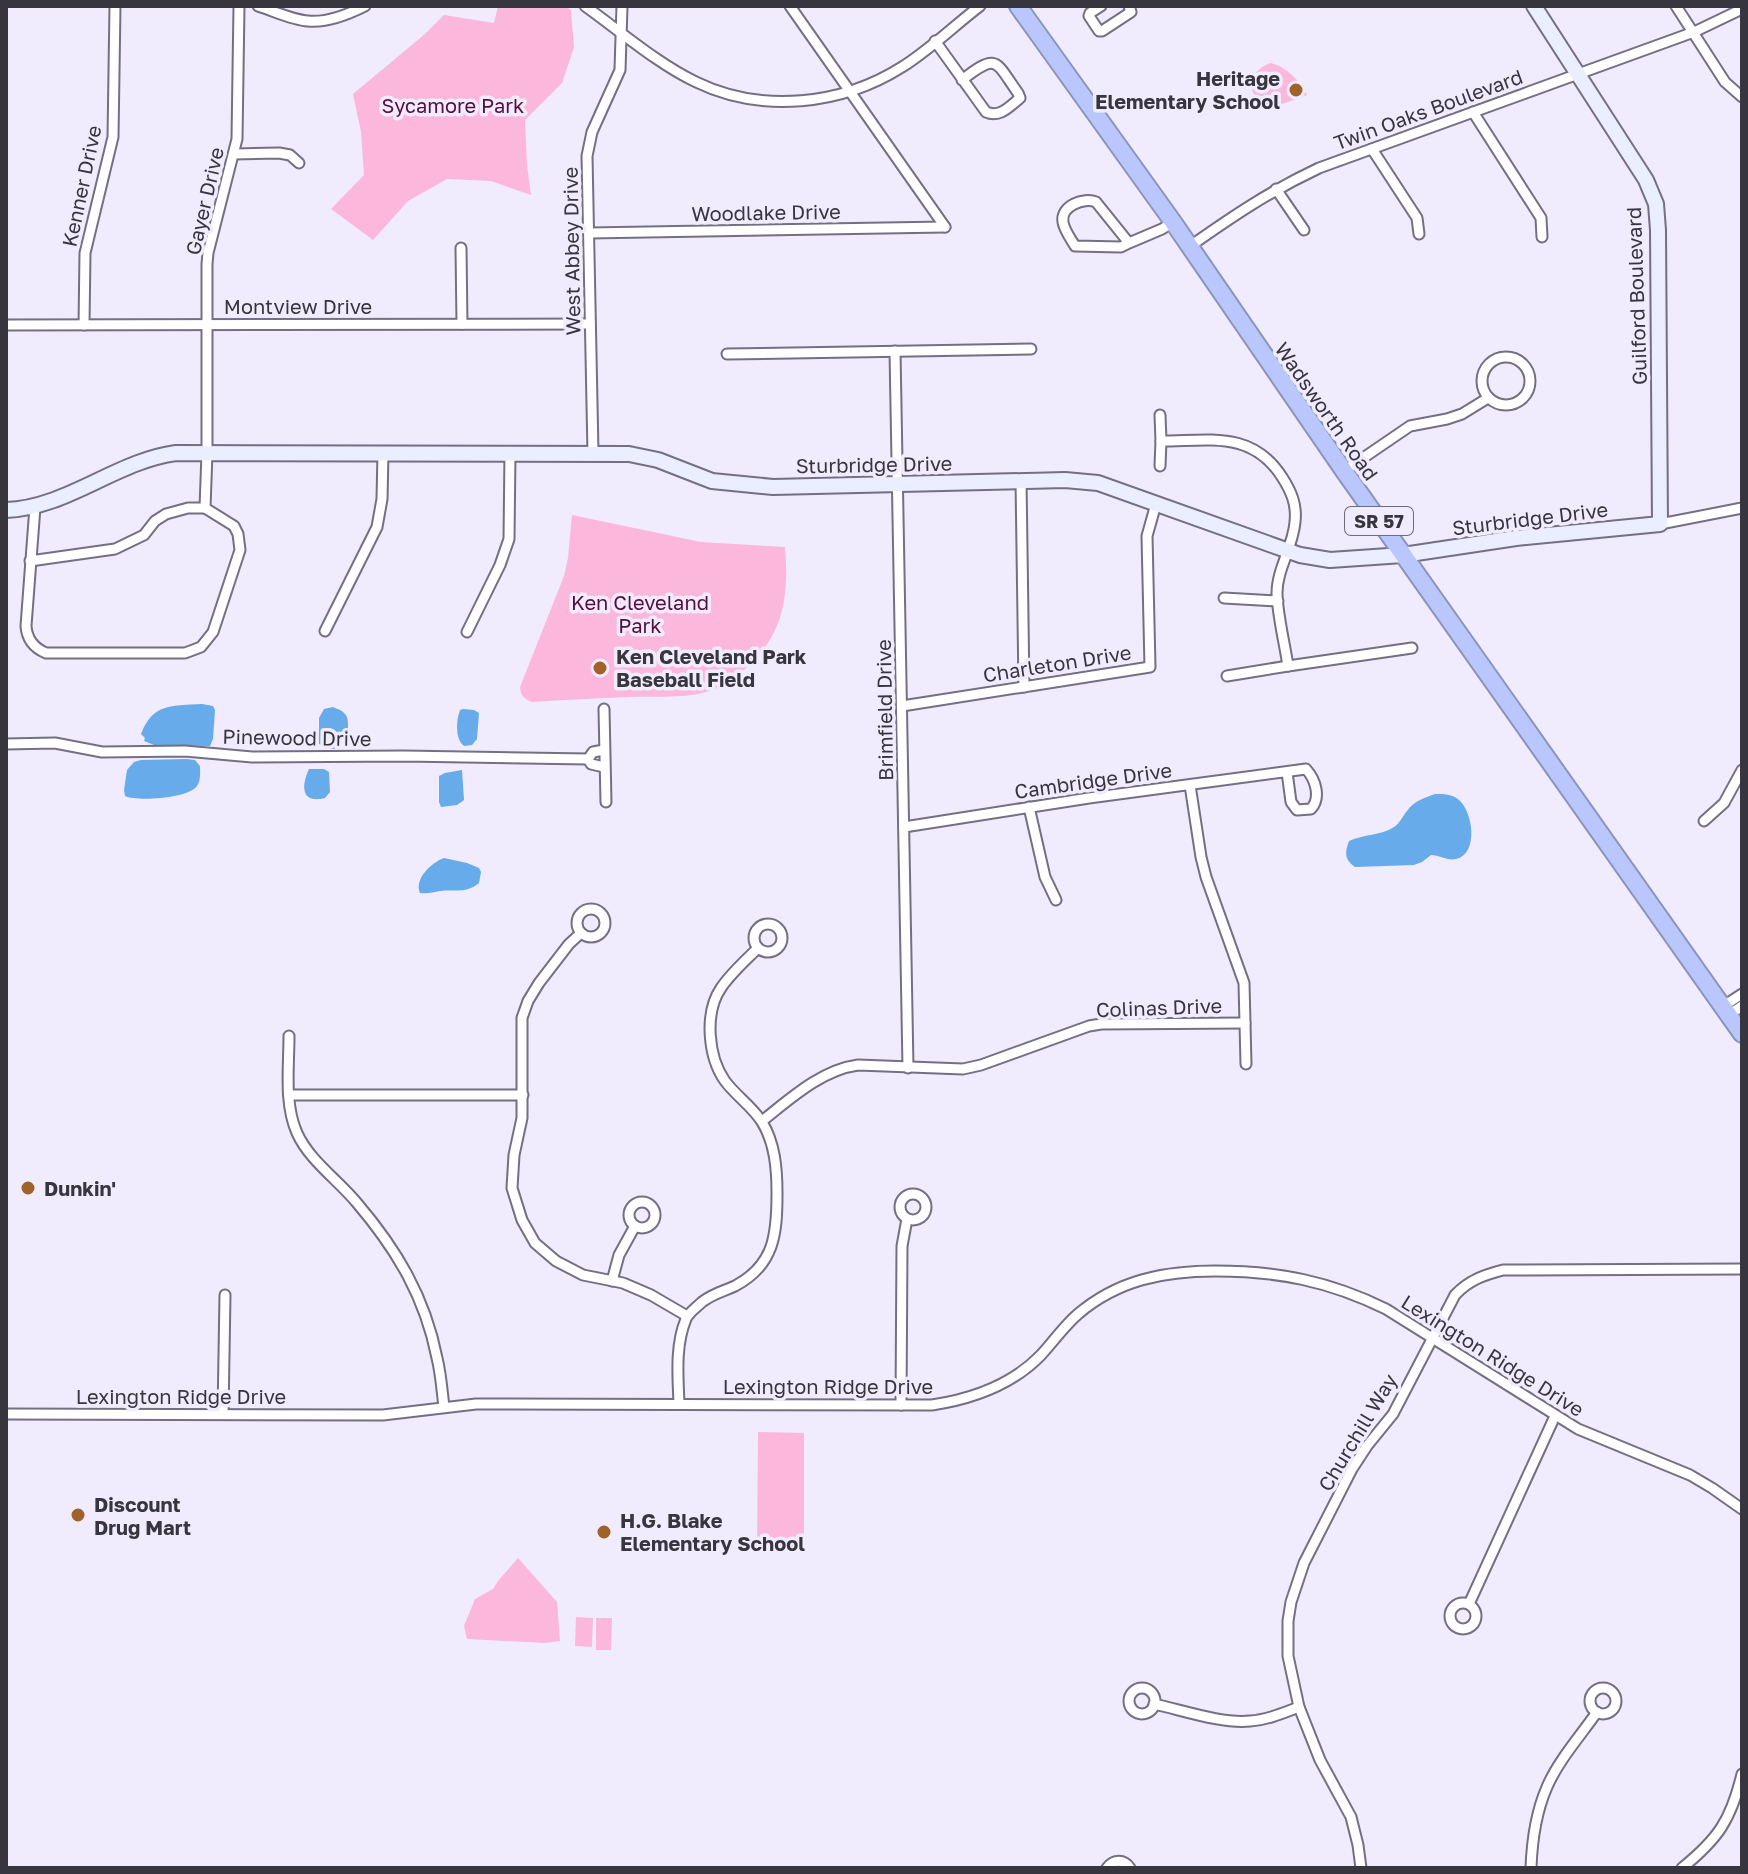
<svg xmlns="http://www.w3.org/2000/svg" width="1748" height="1874" font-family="'Golos Text',sans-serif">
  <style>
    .green { fill: #fcb7dc }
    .water { fill: #67abeb }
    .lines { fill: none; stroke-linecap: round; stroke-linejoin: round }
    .street-casing { stroke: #746f82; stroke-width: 13 }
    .secondary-casing { stroke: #746f82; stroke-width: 18 }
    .highway-casing { stroke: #8c94ba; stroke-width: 20 }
    .street { stroke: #fff; stroke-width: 9 }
    .secondary { stroke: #eaeefe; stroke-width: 14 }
    .highway { stroke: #b9c7fd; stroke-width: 16 }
    .poi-dot { fill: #a06229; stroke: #f0ebfd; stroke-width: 3 }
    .labels { text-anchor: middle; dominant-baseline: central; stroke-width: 7; stroke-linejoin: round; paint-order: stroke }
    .shield { fill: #f0ebfd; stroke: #6e6c77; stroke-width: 2 }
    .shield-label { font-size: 18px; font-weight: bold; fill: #37353e }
    .poi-label { font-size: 20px; font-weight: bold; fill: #37353e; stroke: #f0ebfd; text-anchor: start }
    .park-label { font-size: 20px; fill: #570d3e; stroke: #f0ebfd }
    .street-label { font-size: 20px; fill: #37353e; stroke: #f0ebfd }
  </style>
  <rect width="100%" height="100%" fill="#f0ebfd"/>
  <!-- green -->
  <g class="green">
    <path d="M498 6H565L571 10 574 47 562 83 525 120 527 165 531 195 491 181 447 179 408 201 373 240 331 209 364 175 361 132 353 94 425 34 444 15 494 23Z"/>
    <path d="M1270 63C1286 66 1300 81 1307 95L1265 110 1261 109 1249 84C1254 73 1259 68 1270 63Z"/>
    <path d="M572 515 701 542 785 547C789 596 784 635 745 669 734 678 723 687 709 691 684 699 656 696 630 697 597 698 565 700 532 702 524 699 521 696 520 687L564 576 568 558Z"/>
    <path d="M758 1432 804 1433V1553L757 1552Z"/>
    <path d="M518 1558 557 1602 560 1641 545 1643 467 1639 464 1626 475 1599 493 1589 498 1581Z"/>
    <path d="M576 1617 593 1618 592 1647 575 1646Z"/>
    <path d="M596 1618H612L611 1650H596Z"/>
  </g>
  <!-- water -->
  <g class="water">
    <path d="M202 704 213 706 215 710 213 739 210 746 154 745 144 741 145 738 141 734C153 703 171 706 202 704Z"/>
    <path d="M333 707C337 709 342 710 345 714 348 717 348 722 348 726 348 749 338 754 319 744V718L324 709Z"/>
    <path d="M463 709 474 710 479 713 477 739 472 745 464 746C455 739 456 721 460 710Z"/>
    <path d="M187 759 195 760 200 766C200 771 201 781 197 786 189 798 138 802 125 796L124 790 127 770 134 762 141 760Z"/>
    <path d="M309 769H324L329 772 330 792 325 798C301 804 301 786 309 769Z"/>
    <path d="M462 770 464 800 457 805 441 807 439 802V776L445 773Z"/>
    <path d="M1435 794C1444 794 1452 794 1459 800 1473 812 1479 854 1456 859 1447 861 1440 855 1431 855L1422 862 1414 865 1355 867C1344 859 1345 852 1349 841 1364 834 1380 836 1394 827 1400 823 1402 817 1407 811 1414 801 1424 798 1435 794Z"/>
    <path d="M444 858 467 863 479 868 481 872 479 883C466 894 455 889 440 891 433 892 428 894 420 893 414 879 431 863 444 858Z"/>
  </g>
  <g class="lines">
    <!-- street casing -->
    <g class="street-casing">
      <g id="street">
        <path d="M258 6C274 11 292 20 308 21 326 23 349 14 365 6"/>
        <path d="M585 6C620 31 658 64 696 82 762 114 842 105 902 67 928 51 955 25 980 6"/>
        <path d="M790 6 945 227"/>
        <path d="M1101 6 1090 13 1089 16 1099 31H1102L1131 12 1129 6"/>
        <path d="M1676 6 1725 82 1742 97"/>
        <path d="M935 41 986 112C1000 118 1009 107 1020 98L1018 93C995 61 998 52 962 80"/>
        <path d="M1473 112 1541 218 1542 237"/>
        <path d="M1372 149 1417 218 1419 234"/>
        <path d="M234 154 279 153 290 155 299 163"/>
        <path d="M1276 189 1304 230"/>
        <path d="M589 233 945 227"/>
        <path d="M1129 243 1121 247 1075 246C1071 239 1064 230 1063 222 1060 206 1084 197 1096 202L1129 243 1162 229 1173 222"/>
        <path d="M1189 247C1233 216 1270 191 1319 168L1694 32 1742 9"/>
        <path d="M461 248 462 324"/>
        <path d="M6 325 590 324"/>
        <path d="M84 325 85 253 113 137 115 6"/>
        <path d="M895 351 908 1068"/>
        <path d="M727 354 1031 349"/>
        <circle cx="1506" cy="381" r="24"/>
        <path d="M1160 415 1161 441C1209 441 1252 430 1282 477 1291 491 1297 504 1295 522 1293 547 1277 569 1277 593 1277 613 1285 645 1288 666L1412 648"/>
        <path d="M593 453 587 156 592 132 620 70 622 6"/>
        <path d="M1160 466 1161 441"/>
        <path d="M1344 471 1410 426 1447 419 1462 414 1488 398"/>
        <path d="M1021 480 1024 687"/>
        <path d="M35 507 26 626C27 640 34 648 46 653H185L201 647 213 632 240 550 238 534 234 526 205 508 207 453V264L208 253 237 139 239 6"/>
        <path d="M1660 524 1742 508"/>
        <path d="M30 561 115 549 144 535 155 521 166 514 188 508H205"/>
        <path d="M1224 598 1278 601"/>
        <path d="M325 631 377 527 382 499 383 453"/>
        <path d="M467 632 500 565 509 539 510 453"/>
        <path d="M1227 676 1288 666"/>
        <path d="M902 706 1150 667 1147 536 1156 504"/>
        <path d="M604 709 606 802"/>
        <path d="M6 744 55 743 102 752 185 751 252 757 404 756 588 759"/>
        <path d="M604 750 593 752 588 759 591 764 604 767"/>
        <path d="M1190 785 1201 857 1206 877 1244 983 1246 1064"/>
        <path d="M1029 807 1045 877 1056 900"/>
        <path d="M1704 821 1724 803 1742 770"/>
        <path d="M904 827 1089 798 1306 769C1316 780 1321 798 1311 809L1297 810 1291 802 1287 772"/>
        <circle cx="591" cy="923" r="14"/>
        <circle cx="768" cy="938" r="14"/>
        <path d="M581 933 569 944 539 983 528 1001 522 1018V1118L514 1155 512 1188 522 1220 535 1243 556 1261 583 1275 623 1283 651 1295 687 1316"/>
        <path d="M1722 1007 1742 994"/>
        <path d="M1729 1015 1742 1006"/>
        <path d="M289 1036C289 1067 284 1104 297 1133 309 1160 338 1180 357 1203 397 1250 425 1297 437 1358 441 1374 442 1391 444 1407"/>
        <path d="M289 1095H523"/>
        <path d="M762 1121C790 1099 821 1070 858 1065L963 1069 981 1065 1089 1026 1101 1024 1245 1023"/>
        <circle cx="913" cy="1207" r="13"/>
        <circle cx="642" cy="1215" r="13"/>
        <path d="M612 1281 619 1255 635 1226"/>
        <path d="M679 1404C678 1377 675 1345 686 1319 689 1312 696 1308 702 1302 714 1293 722 1292 735 1286 775 1265 777 1233 777 1193 777 1169 775 1143 762 1122 752 1106 736 1096 725 1081 708 1057 704 1013 721 988 731 973 745 961 758 948"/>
        <path d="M901 1405 902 1246 907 1219"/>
        <path d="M6 1414 383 1415 476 1404 932 1405C972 1399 1012 1385 1041 1355 1054 1341 1064 1326 1078 1314 1118 1280 1164 1271 1215 1271 1278 1271 1329 1281 1386 1309L1578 1429 1690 1475 1712 1488 1742 1509"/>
        <path d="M223 1414 225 1295"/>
        <circle cx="1463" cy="1616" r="13"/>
        <path d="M1469 1604 1555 1416"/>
        <circle cx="1603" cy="1701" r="13"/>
        <circle cx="1142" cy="1701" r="13"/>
        <path d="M1154 1704C1182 1710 1222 1724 1250 1721 1267 1720 1283 1713 1299 1707"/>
        <path d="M1107 1868C1114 1859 1124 1859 1130 1868"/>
        <path d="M1361 1868 1358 1845 1351 1817 1320 1760 1299 1707 1288 1656V1621L1291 1602 1304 1563 1352 1469 1367 1446 1393 1414 1455 1295C1469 1280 1484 1275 1503 1270L1742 1269"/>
        <path d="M1531 1868C1532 1840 1536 1812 1547 1787 1558 1761 1581 1735 1597 1712"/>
        <path d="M1682 1868C1718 1839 1731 1820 1742 1774"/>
      </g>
    </g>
    <!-- secondary casing -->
    <g class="secondary-casing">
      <path id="secondary" d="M6 510C67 508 116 461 176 453L629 454 658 460 712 481 773 487 1065 480 1098 483 1300 555 1330 560 1403 555 1516 538 1660 524 1658 230 1656 204 1646 180 1534 6"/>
    </g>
    <!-- highway casing -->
    <g class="highway-casing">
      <path id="highway" d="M1018 6 1173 222 1344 471 1742 1034"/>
    </g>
    <!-- street -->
    <use href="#street" class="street"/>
    <!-- secondary -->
    <use href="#secondary" class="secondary"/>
    <!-- highway -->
    <use href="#highway" class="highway"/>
  </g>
  <!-- markers -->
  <g class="poi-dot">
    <circle cx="1296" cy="90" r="8"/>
    <circle cx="600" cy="668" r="8"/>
    <circle cx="28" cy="1188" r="8"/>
    <circle cx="78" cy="1515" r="8"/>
    <circle cx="604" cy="1532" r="8"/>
  </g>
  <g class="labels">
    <!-- shield labels -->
    <rect class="shield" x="1345" y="507" width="68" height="28" rx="6"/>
    <g class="shield-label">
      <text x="1379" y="521">SR 57</text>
    </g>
    <!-- poi labels -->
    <g class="poi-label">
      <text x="1280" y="78" text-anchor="end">Heritage<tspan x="1280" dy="23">Elementary School</tspan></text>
      <text x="616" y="656">Ken Cleveland Park<tspan x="616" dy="23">Baseball Field</tspan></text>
      <text x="44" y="1188">Dunkin'</text>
      <text x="94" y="1504">Discount<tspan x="94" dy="23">Drug Mart</tspan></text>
      <text x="620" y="1520">H.G. Blake<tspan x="620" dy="23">Elementary School</tspan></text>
    </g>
    <!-- park labels -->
    <g class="park-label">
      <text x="453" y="105">Sycamore Park</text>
      <text x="640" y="602">Ken Cleveland<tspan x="640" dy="23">Park</tspan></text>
    </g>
    <!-- street labels -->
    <g class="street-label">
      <text transform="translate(1428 109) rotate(-20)">Twin Oaks Boulevard</text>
      <text transform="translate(81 186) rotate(-78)">Kenner Drive</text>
      <text transform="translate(204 201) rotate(-77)">Gayer Drive</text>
      <text transform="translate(766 212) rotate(-1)">Woodlake Drive</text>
      <text transform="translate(571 251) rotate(-91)">West Abbey Drive</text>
      <text transform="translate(1636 296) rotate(-92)">Guilford Boulevard</text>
      <text x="298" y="306">Montview Drive</text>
      <text transform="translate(1327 411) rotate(55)">Wadsworth Road</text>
      <text transform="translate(874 464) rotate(-1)">Sturbridge Drive</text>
      <text transform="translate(1530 518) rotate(-7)">Sturbridge Drive</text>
      <text transform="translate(1057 663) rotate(-9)">Charleton Drive</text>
      <text transform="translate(884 710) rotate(-91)">Brimfield Drive</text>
      <text transform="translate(297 737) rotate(1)">Pinewood Drive</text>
      <text transform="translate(1093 780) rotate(-8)">Cambridge Drive</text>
      <text transform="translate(1159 1007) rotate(-2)">Colinas Drive</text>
      <text transform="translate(1493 1355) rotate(32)">Lexington Ridge Drive</text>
      <text x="828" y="1386">Lexington Ridge Drive</text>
      <text x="181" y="1396">Lexington Ridge Drive</text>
      <text transform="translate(1357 1432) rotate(-59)">Churchill Way</text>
    </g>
  </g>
  <!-- border -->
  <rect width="1748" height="1874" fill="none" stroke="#37353e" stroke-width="16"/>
</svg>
